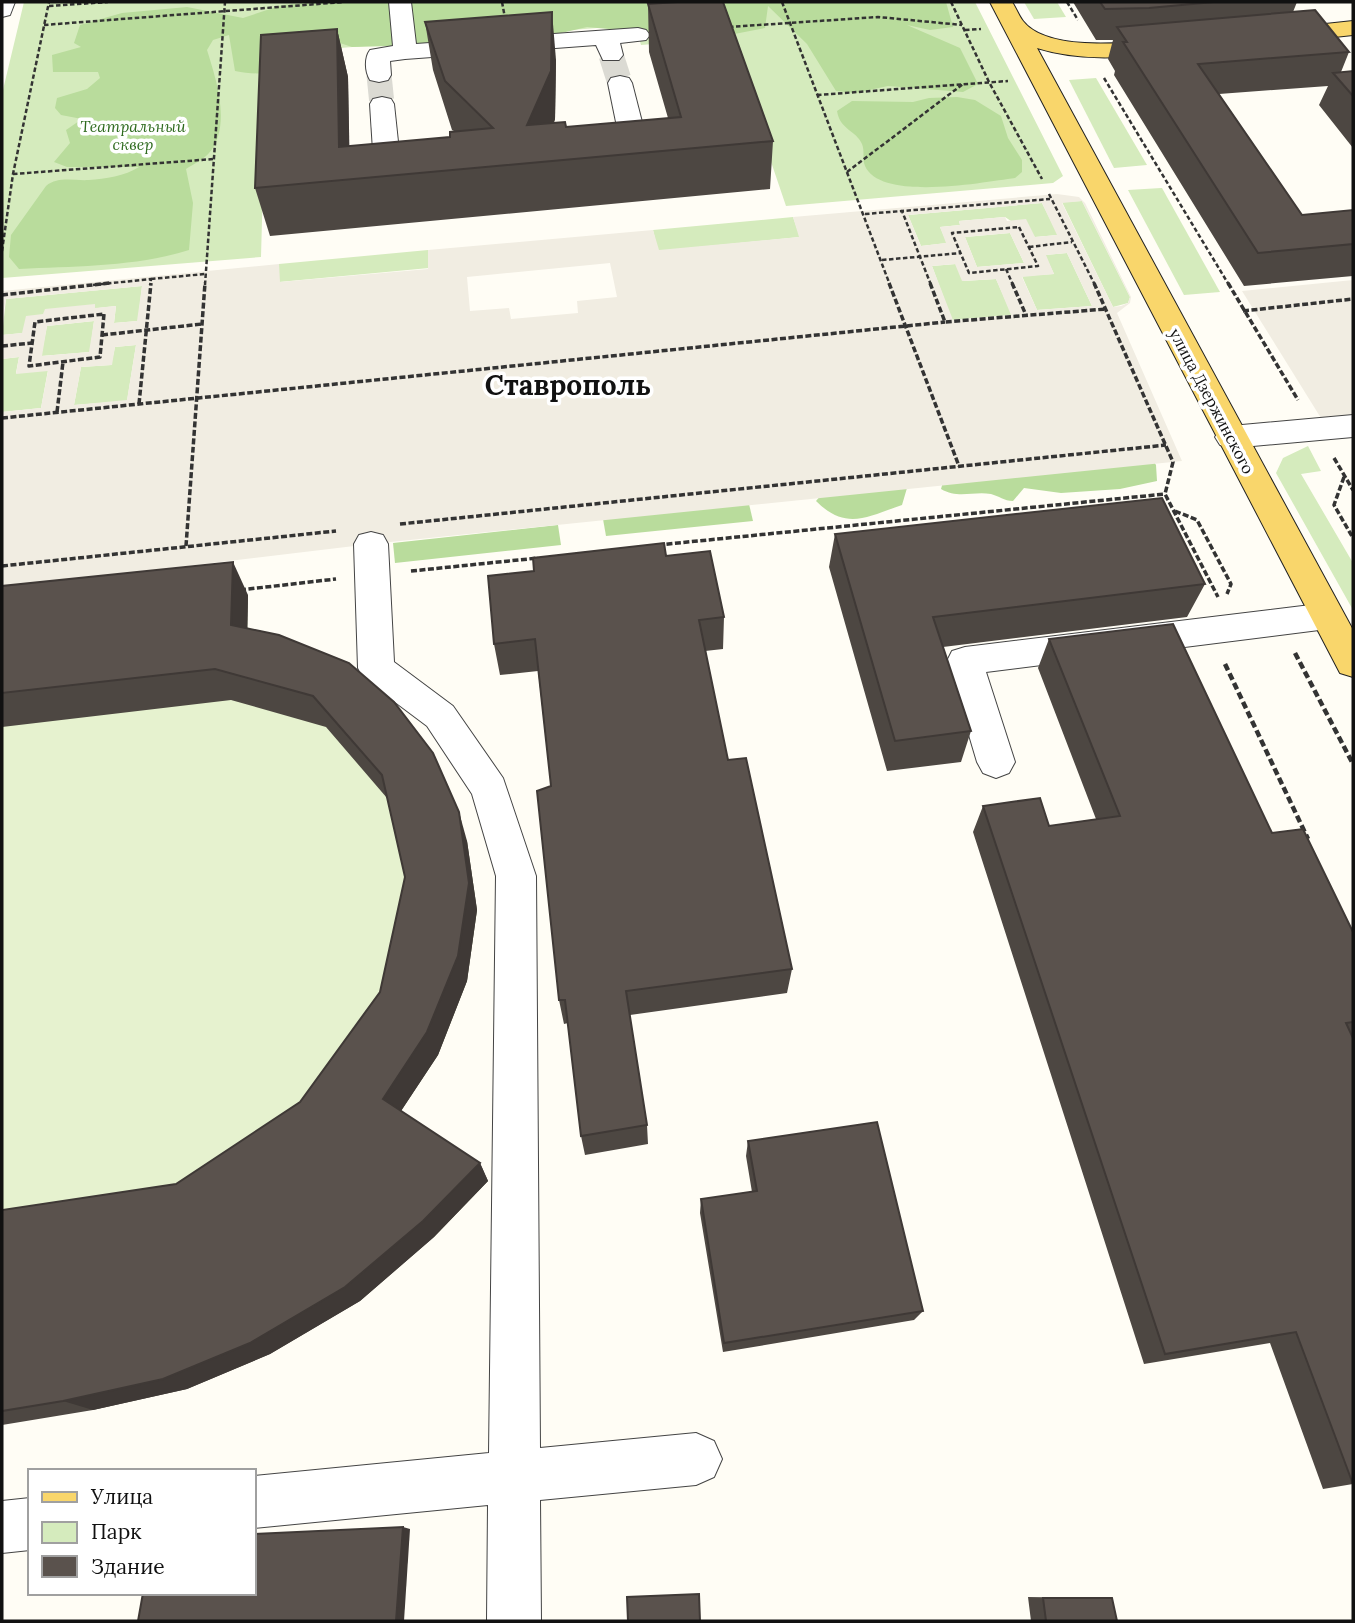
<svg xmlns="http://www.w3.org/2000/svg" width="1355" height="1623" font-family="Lora,serif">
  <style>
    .green { fill: #d5ebbd }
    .forest { fill: #b9dc9c }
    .pitch { fill: #e6f2cf }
    .plaza { fill: #f1ede2; fill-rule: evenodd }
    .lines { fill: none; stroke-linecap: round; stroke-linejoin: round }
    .minor-tunnel { stroke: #dbdad3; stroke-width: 25; stroke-dasharray: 25 12; stroke-linecap: butt }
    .minor-casing { stroke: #444; stroke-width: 2 }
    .major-casing { stroke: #222; stroke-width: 2 }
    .path-far2 { stroke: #333; stroke-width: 2.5; stroke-dasharray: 4.5 2.5; stroke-linecap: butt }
    .path-far1 { stroke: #333; stroke-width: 3.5; stroke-dasharray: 6 2.5; stroke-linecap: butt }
    .path { stroke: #333; stroke-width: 4.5; stroke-dasharray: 7 3.5; stroke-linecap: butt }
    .minor { fill: #fff; fill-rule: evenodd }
    .major { fill: #f9d66b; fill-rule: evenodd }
    .wall { fill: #4d4742 }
    .shaded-wall { fill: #3f3936 }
    .building { fill: #5a524d; stroke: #3f3936; stroke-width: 2 }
    .labels { text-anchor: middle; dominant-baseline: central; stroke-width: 7; stroke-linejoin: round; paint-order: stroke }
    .far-park-label { font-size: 16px; font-style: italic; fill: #2f6b1f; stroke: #fff }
    .far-street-label { font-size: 16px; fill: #111; stroke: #fff }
    .far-town-label { font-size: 28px; font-weight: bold; fill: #111; stroke: #fff }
  </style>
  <rect width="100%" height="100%" fill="#fffdf5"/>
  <!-- green -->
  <g class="green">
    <path d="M24 2H975L1063 176 1053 183 786 206 729 38 641 45 635 25 327 49 266 76 261 257 2 278V94Z"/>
    <path d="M1024 2H1057L1066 17 1034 19Z"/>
    <path d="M1096 78 1147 165 1114 168 1069 80Z"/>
    <path d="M1161 188H1162L1220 292 1184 295 1128 190Z"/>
    <path d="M1082 201 1130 297 1128 303 1113 307 1062 202Z"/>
    <path d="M1042 203 1058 235 1035 237 1005 217 959 221 960 225 940 227 947 243 921 246 908 215Z"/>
    <path d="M793 217 800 237 658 251 653 230Z"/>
    <path d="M1010 233 1024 263 977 267 965 237Z"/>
    <path d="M428 250 429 268 279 282V264Z"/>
    <path d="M1067 253 1092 306 1037 310 1022 276 1054 274 1045 255Z"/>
    <path d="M956 264 963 281 996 279 1012 315 952 320 932 266Z"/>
    <path d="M142 286 138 321 114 323 116 306 44 314 23 333 2 335 6 299Z"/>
    <path d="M94 321 90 352 41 356 47 326Z"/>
    <path d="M136 345 127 401 74 405 81 367 111 365 115 347Z"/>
    <path d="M19 357 16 373 48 370 41 408 2 412V359Z"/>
    <path d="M1308 446 1321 471 1301 474 1353 563V610L1276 473 1283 458Z"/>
  </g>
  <!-- forest -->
  <g class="forest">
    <path d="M318 2H946L953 27 930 30 907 25 960 48 978 84 963 92 888 86 855 93 836 91 807 44 768 6 765 28 693 42H664L641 32 587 27 540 38 468 44 352 47 340 43C305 62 276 80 235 71L229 35 213 40 207 50C216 79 232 126 209 153 204 159 194 164 186 169L193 203 189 250C135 267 76 266 19 269L9 257 11 235 46 186C58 176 74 181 89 180 105 179 125 176 139 167H67L54 162 70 143 66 130 82 119 61 115 55 108 57 98 87 89 100 78 98 72H53L52 55 81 47 74 43 80 25 122 13 187 7 243 18 282 5Z"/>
    <path d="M957 97 975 100 1001 116 1008 138 1022 160V172L1015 178C984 182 881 202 865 166 862 159 865 151 862 144 856 130 840 130 837 111L852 101 913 102 929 98Z"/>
    <path d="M1149 455 1156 465 1157 481 1120 489 1061 493 1024 488 1013 501C1004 501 999 496 991 494 973 491 958 499 941 489L943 482Z"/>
    <path d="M828 487 907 488 902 505C867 517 846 531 816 501Z"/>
    <path d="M749 504 753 521 606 536 603 519Z"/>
    <path d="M558 525 561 545 395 563 393 543Z"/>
  </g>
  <!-- pitch -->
  <path class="pitch" d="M248 595 247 658 442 783 467 841 477 910 467 981 438 1055 395 1120 488 1181 434 1237 2 1425V622Z"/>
  <!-- plaza -->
  <g class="plaza">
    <path d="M1057 194 1079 197 1085 203 1131 297 1130 303 1117 313 1182 461 371 544 2 588V412L41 408 48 371 16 374 19 357 2 359V335L22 333 26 316 43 314 45 309 95 304V308L116 306 114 323 137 321 142 286 6 299 2 318V291L279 264 280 282 428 269V250L653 230 659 250 799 237 793 217ZM1082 201 1130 297 1128 303 1121 306 1113 307 1062 203ZM1042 203 1057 235 1035 237 1026 219 1007 221 1005 217 959 221 960 225 940 227 946 243 921 246 908 215ZM1010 233 1024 263 977 267 965 237ZM1067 253 1092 306 1037 310 1022 277 1054 274 1046 255ZM610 263 617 297 577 301 578 313 511 319 509 308 470 311 467 277ZM955 264 962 281 996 279 1011 315 953 320 932 266ZM94 321 89 352 42 356 47 326ZM136 345 127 400 74 405 81 367 112 365 115 347Z"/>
    <path d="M1353 280V429L1329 431 1242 291Z"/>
  </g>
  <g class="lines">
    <!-- minor-tunnel -->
    <g class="minor-tunnel">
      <path d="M611 55 620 83"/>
      <path d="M379 75 382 104"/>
    </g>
    <!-- minor casing -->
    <g class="minor-casing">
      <g id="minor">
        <path d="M2 2H15L10 15 2 17Z"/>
        <path d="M389 2H411L416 44 638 28 646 30 650 35 646 40 620 43 623 55 619 60H603L596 45 405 59 390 61 391 75 388 80 379 82 370 80C365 72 364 58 370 50L393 46Z"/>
        <path d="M620 76 629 78 632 83 642 122 638 127 629 130 620 127 616 122 608 83 611 78Z"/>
        <path d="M382 97 391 99 394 104 399 151 395 156 386 159 377 156 373 151 370 104 373 99Z"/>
        <path d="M1353 415V437L1231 448 1220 445 1215 437 1220 429 1231 426Z"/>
        <path d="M371 532 383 535 388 544 394 662 453 706 503 778 536 876 540 1448 696 1433 714 1441 722 1459 714 1477 696 1485 540 1500 541 1621H487L488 1505 254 1528V1476L489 1453 496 876 472 794 427 726 363 678 358 668 354 544 359 535Z"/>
        <path d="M1327 603 1339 607 1344 616 1339 625 1327 629 986 672 1015 762 1009 773 996 778 983 773 977 762 947 661 952 651 965 647Z"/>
        <path d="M30 1498V1550L2 1553V1501Z"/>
      </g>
    </g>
    <!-- major casing -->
    <g class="major-casing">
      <g id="major">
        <path d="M990 2H1012C1016 8 1019 16 1023 21 1047 52 1128 43 1163 40L1171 42 1175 47 1171 52 1163 54C1120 58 1079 61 1037 48L1353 630V677L1340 673Z"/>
        <path d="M1353 21V35L1279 43 1271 41 1267 36 1271 31 1279 29Z"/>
      </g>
    </g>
    <!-- path-far2 -->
    <g class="path-far2">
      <path d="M502 2 505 18"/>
      <path d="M782 2 890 285"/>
      <path d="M951 2 989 82 1042 179"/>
      <path d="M1067 2 1078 20"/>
      <path d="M49 6 108 2"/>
      <path d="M44 25 344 2"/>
      <path d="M729 27 878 17 962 25"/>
      <path d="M965 30 981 29"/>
      <path d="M1104 78 1229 285"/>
      <path d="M817 95 1008 81"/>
      <path d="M847 172 963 84"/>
      <path d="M13 174 214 159"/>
      <path d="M1049 194 1095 285"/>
      <path d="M865 214 902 211"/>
      <path d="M1019 227 1038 266 969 273 952 233Z"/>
      <path d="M1029 247 1072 242"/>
      <path d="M2 251 13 174 49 2"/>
      <path d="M882 260 961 253"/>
      <path d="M1006 269 1013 285"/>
      <path d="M151 279 205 274"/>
      <path d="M93 285 151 279 150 285"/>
      <path d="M205 285 225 2"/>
      <path d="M931 285 902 211 1050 199"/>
    </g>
    <!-- path-far1 -->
    <g class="path-far1">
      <path d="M889 283 959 466"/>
      <path d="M930 283 945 322 1106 309"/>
      <path d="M1012 283 1026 315"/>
      <path d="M1094 283 1173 462 1165 494 1218 597"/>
      <path d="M1228 283 1298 400"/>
      <path d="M2 295 110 283"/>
      <path d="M1243 311 1353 299"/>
      <path d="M104 314 100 357 29 366 35 322Z"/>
      <path d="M102 335 202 324"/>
      <path d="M2 346 32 343"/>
      <path d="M139 404 151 283"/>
      <path d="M57 412 63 362"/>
      <path d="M2 418 945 322"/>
      <path d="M1334 458 1353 490"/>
      <path d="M1344 477 1334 505 1353 538"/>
      <path d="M1175 511 1197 520 1231 584 1227 594"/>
      <path d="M400 524 1166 445"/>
      <path d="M658 545 1165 494"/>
      <path d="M186 546 205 283"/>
      <path d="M2 566 336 531"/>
      <path d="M411 571 538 558"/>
      <path d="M240 590 336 579"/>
    </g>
    <!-- path -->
    <g class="path">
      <path d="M1295 653 1353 764"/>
      <path d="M1225 664 1308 839"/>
    </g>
    <!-- minor -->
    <use href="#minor" class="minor"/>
    <!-- major -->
    <use href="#major" class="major"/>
  </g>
  <!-- wall -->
  <g class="wall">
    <path d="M1073 2H1297L1293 12 1349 52 1341 72 1353 71V148L1319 105 1328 86 1219 94 1302 215 1353 210V276L1244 286 1114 75 1115 71 1108 59 1113 40H1096Z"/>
    <path d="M648 4 773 141 770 189 270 236 255 188 337 29 348 77 349 146 450 137 454 131 452 130 433 70 425 22 556 60 555 119 554 123 566 127 668 118 649 52Z"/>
    <path d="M835 534 1205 584 1187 617 943 647 971 731 961 762 887 771 829 567Z"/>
    <path d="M666 556 724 617 723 649 705 651 728 760 792 969 787 993 630 1015 647 1125 648 1144 585 1155 581 1136 568 1023 564 1024 559 1000 551 786 538 671 500 675 494 644 534 571Z"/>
    <path d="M2 586 248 595 247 628 467 841 477 910 467 981 438 1055 401 1111 480 1163 488 1181 434 1237 360 1301 270 1354 187 1389 93 1410 2 1425V1210L176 1184 300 1102 380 992 405 877 387 798 326 727 231 700 2 727Z"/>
    <path d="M1049 639 1272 833 1353 932V1484L1323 1489 1270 1343 1144 1364 973 832 983 806 1049 826 1096 819 1038 668Z"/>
    <path d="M748 1141 923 1311 914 1320 723 1352 700 1213 701 1199 752 1192 746 1156Z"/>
    <path d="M1028 1597 1095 1598 1117 1621H1031Z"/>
  </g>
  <!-- shaded-wall -->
  <g class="shaded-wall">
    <path d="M552 12 556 60 555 119 537 162 527 125Z"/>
    <path d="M337 29 348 77 350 179 339 147Z"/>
    <path d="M233 562 248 595 247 658 231 625Z"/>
    <path d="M459 812 467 841 477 910 467 981 438 1055 395 1120 383 1099Z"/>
    <path d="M480 1163 488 1181 434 1237 360 1301 270 1354 187 1389 93 1410 63 1401Z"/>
    <path d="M403 1527 410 1529 404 1621H396Z"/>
  </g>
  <!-- building -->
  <g class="building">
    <path d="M677 2H723L773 141 255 188 261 35 337 29 339 147 450 137V132L493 128 445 81 425 22 552 12 551 71 527 125 565 122 566 127 681 117 648 4Z"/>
    <path d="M1100 2H1214L1149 8 1105 9Z"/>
    <path d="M1315 10 1349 52 1198 64 1302 215 1353 210V244L1258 253 1123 42H1127L1117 27Z"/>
    <path d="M1353 71V96L1333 73Z"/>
    <path d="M1162 498 1205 584 933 617 971 731 895 741 835 534Z"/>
    <path d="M664 543 666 556 710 551 724 617 699 620 728 760 746 758 792 969 626 991 647 1125 581 1136 565 1000H559L537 791 551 786 535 639 494 644 488 576 534 571 533 558Z"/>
    <path d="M233 562 231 625 279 635 349 663 394 702 433 753 459 812 469 883 458 956 427 1032 383 1099 480 1163 423 1221 345 1287 250 1343 163 1379 63 1401 2 1411V1210L176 1184 300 1102 380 992 405 877 382 775 313 696 215 669 2 693V586Z"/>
    <path d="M1173 624 1272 833 1303 829 1353 932V1022L1346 1023 1353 1038V1484L1296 1332 1165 1354 983 806 1040 798 1049 826 1120 816 1049 639Z"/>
    <path d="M877 1122 923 1311 724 1343 701 1199 757 1191 748 1141Z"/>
    <path d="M403 1527 396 1621H138L143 1593H254V1534Z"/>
    <path d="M699 1594 700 1621H628L627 1597Z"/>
    <path d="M1043 1598H1112L1117 1621H1046Z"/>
  </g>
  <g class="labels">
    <!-- far-park labels -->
    <g class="far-park-label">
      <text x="133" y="126">Театральный<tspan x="133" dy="18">сквер</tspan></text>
    </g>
    <!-- far-street labels -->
    <g class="far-street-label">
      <text transform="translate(1212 401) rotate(62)">улица Дзержинского</text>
    </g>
    <!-- far-town labels -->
    <g class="far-town-label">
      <text x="568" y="385">Ставрополь</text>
    </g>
  </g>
  <!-- border -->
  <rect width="1355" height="1623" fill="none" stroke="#111111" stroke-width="7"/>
  <!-- legend -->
  <rect x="28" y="1469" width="228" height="126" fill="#ffffff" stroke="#a0a0a0" stroke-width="2"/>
  <rect x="42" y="1492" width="35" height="10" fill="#f9d66b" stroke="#a0a0a0" stroke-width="2"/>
  <text x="91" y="1504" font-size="21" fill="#111111">Улица</text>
  <rect x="42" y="1522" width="35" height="21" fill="#d5ebbd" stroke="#a0a0a0" stroke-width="2"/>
  <text x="91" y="1539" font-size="21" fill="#111111">Парк</text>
  <rect x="42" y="1556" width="35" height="21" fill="#5a524d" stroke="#a0a0a0" stroke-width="2"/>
  <text x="91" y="1574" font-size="21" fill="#111111">Здание</text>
</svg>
